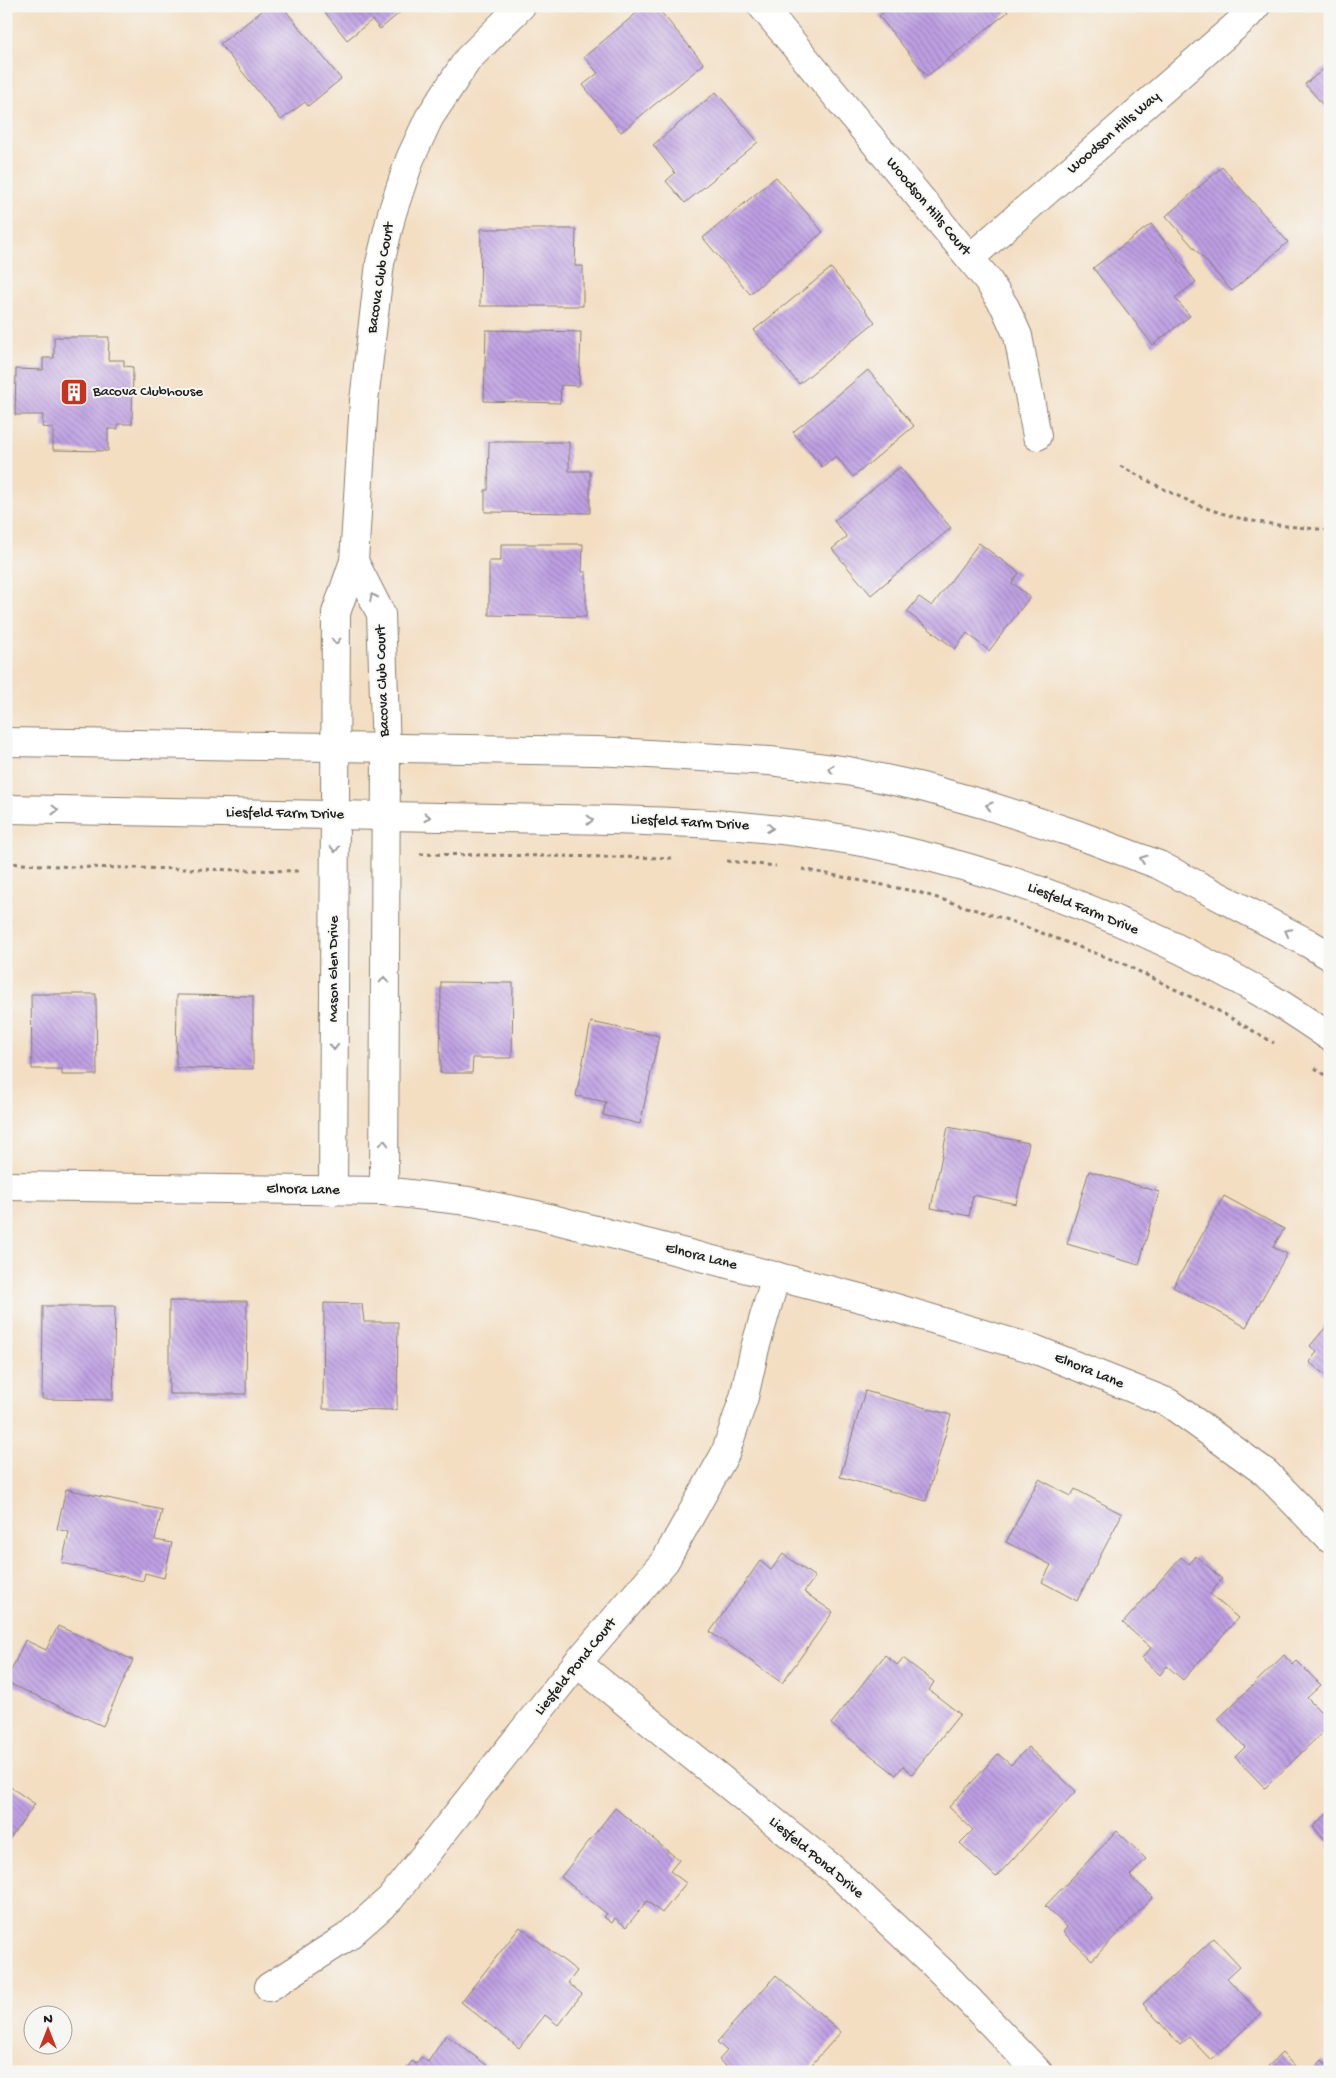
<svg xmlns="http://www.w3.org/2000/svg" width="1336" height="2078" font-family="'Gochi Hand',sans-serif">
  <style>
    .building { fill: url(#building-back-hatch) }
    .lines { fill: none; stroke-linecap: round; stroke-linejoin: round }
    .minor-casing { stroke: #887d6f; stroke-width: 30 }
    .path { stroke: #887d6f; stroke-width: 3; stroke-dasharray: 4 4; stroke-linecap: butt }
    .minor { stroke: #fff; stroke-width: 28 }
    .oneway { stroke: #999 }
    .labels { text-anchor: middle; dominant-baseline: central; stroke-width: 4; stroke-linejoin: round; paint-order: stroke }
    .street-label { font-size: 15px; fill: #1c1c1c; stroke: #f6f6f2 }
    .poi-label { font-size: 15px; fill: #1c1c1c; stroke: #f6f6f2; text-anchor: start }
  </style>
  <defs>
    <pattern id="building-back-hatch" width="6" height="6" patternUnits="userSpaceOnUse" patternTransform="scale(1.25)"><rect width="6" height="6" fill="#be9fe3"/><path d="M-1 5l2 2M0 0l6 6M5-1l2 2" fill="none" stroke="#9a81b7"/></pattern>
  </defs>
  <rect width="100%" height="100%" fill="#f6f6f2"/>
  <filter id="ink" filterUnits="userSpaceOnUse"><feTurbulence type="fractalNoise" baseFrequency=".02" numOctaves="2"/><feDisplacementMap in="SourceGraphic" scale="10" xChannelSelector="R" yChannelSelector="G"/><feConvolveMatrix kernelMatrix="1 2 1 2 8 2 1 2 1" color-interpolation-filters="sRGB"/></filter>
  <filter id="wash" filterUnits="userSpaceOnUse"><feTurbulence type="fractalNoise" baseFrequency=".0096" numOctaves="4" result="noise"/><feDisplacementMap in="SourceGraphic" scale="20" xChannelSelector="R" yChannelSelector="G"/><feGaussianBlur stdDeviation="1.12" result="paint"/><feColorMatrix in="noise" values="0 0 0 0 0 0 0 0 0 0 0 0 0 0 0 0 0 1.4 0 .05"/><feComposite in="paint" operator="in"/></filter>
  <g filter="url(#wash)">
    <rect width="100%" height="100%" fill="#f3dec2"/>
    <g id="blocks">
      <!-- building -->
      <g class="building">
        <path d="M268 6H282L341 79 308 106 305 102 281 120 220 44Z"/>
        <path d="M320 6H408L380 29 372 20 347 40Z"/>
        <path d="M645 6H656L704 64 621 132 583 85 598 73 584 57Z"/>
        <path d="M891 6H1003L1008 12 927 76 879 16Z"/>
        <path d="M1330 64V113L1305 84Z"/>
        <path d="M716 92 758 142 685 203 666 181 675 173 653 145Z"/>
        <path d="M1222 167 1288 242 1232 291 1166 216Z"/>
        <path d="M776 177 823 232 750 294 703 238Z"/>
        <path d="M1151 224 1196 282 1175 298 1190 316 1153 345 1093 268Z"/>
        <path d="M481 229H576L575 266H583V306H480Z"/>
        <path d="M831 268 875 322 799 384 754 330Z"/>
        <path d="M486 330 581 332 579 386 561 385 560 403 484 401Z"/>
        <path d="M54 337H109L108 360H124V366L133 367 132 424H118V429H108V451L53 450V428L42 427 43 415H15L16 369 43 370V358H54Z"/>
        <path d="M868 370 914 426 853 477 836 456 822 467 793 432Z"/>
        <path d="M489 442H569V471H590V513L485 512V490H488Z"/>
        <path d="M900 467 951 528 871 595 832 549 847 537 834 521Z"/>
        <path d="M979 543 1019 573 1012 583 1030 597 989 651 967 633 955 649 907 612 919 597 932 606Z"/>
        <path d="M501 544H583L582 572H586V617L489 615V561H501Z"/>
        <path d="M441 982 513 983 512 1058H473L472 1073H440Z"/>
        <path d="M31 994H96L97 1075H62V1069H32Z"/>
        <path d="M177 995 253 996V1069L176 1068Z"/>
        <path d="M591 1022 659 1036 640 1124 603 1115 606 1102 576 1096Z"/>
        <path d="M948 1127 1029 1143 1016 1204 973 1195 969 1216 931 1208Z"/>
        <path d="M1089 1171 1159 1192 1139 1265 1067 1244Z"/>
        <path d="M1224 1196 1284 1229 1273 1247 1287 1254 1246 1327 1173 1287Z"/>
        <path d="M169 1301H247L246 1394H169Z"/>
        <path d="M324 1303 362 1304 364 1322H398L397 1410 323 1409Z"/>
        <path d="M43 1306H115L113 1400 42 1399Z"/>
        <path d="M1330 1322V1379L1309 1362 1317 1352 1310 1346Z"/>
        <path d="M865 1391 951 1415 926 1501 840 1477Z"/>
        <path d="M1039 1479 1071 1496 1075 1489 1122 1514 1077 1601 1042 1582 1051 1565 1006 1542Z"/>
        <path d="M66 1489 162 1510 155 1540 172 1543 164 1578 145 1573 143 1581 62 1563 69 1532 57 1529Z"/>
        <path d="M783 1554 815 1577 804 1592 833 1612 782 1683 710 1632 760 1561 771 1570Z"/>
        <path d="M1196 1556 1222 1579 1210 1594 1238 1618 1183 1680 1167 1666 1160 1675 1142 1658 1151 1648 1123 1623 1181 1557 1189 1564Z"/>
        <path d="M58 1626 133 1660 103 1726 6 1682 25 1640 46 1650Z"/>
        <path d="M885 1655 897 1665 903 1658 934 1682 929 1690 960 1714 912 1774 903 1766 896 1775 831 1724Z"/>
        <path d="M1284 1655 1293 1665 1297 1661 1321 1685 1307 1698 1330 1721V1725L1265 1788 1235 1757 1245 1747 1218 1719Z"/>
        <path d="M1028 1747 1076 1791 996 1877 960 1843 973 1830 949 1807 998 1754 1011 1765Z"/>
        <path d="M6 1784 35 1804 6 1844Z"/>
        <path d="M615 1808 679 1860 670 1871 686 1883 662 1913 647 1901 626 1927 615 1918 612 1923 604 1917 607 1914 561 1877Z"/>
        <path d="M1330 1811V1850L1327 1847 1330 1845 1313 1827Z"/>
        <path d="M1117 1831 1146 1859 1130 1876 1153 1897 1092 1960 1063 1932 1067 1927 1045 1906Z"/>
        <path d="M520 1927 577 1971 568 1983 582 1994 558 2025 545 2015 519 2048 461 2002Z"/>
        <path d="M1214 1938 1240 1966 1227 1978 1261 2014 1211 2060 1189 2037 1180 2045 1143 2004Z"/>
        <path d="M776 1975 841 2032 805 2072H733L719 2060 727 2051 717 2042Z"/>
        <path d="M446 2035 496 2072H404L412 2061 416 2064 421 2057 428 2062Z"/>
        <path d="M1282 2053 1300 2072H1262Z"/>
        <path d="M1322 2060 1330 2068V2072H1311Z"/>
      </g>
    </g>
  </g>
  <g filter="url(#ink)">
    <use href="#blocks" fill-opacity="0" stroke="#887d6f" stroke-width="1"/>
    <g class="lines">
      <!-- minor casing -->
      <g class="minor-casing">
        <g id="minor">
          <path d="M762 6 987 279 1005 307 1018 336 1037 436"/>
          <path d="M970 258 1247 16 1256 6"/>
          <path d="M354 561 381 614 386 749 384 1191"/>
          <path d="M6 742 597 751 770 761 848 771 922 787 983 804 1076 834 1159 865 1308 943 1330 956"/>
          <path d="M6 809C169 812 331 815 494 818 631 820 770 819 904 851 1033 881 1158 932 1272 999 1292 1011 1311 1024 1330 1037"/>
          <path d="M6 1186 384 1191 468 1201 537 1215 872 1301 1034 1349 1169 1403 1266 1473 1330 1539"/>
          <path d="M333 1191 336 613 354 561 364 401 380 263 392 213 410 159 429 118 468 59 521 6"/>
          <path d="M577 1663 834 1870 943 1973 1038 2072"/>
          <path d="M269 1987 347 1937 390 1899 577 1663 665 1561 725 1454 744 1397 755 1348 776 1276"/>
        </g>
      </g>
      <!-- path -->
      <g class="path">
        <path d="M1120 466C1153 483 1185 502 1221 513 1255 524 1294 527 1330 530"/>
        <path d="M420 854 673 858"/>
        <path d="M727 861 776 866"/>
        <path d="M6 863 76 867 300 871"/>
        <path d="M802 869 918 892 1002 918 1124 964 1217 1010 1274 1043"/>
        <path d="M1315 1068 1330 1079"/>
      </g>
      <!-- minor -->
      <use href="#minor" class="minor"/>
    </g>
    <!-- one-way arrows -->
    <defs><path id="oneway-chevron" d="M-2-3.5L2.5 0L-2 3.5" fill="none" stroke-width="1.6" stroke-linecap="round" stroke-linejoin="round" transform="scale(1.25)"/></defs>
    <g class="oneway">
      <use href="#oneway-chevron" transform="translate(373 597) rotate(-117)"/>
      <use href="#oneway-chevron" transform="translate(336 641) rotate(90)"/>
      <use href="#oneway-chevron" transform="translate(831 769) rotate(-173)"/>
      <use href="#oneway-chevron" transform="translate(989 806) rotate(-163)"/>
      <use href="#oneway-chevron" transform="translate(55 810) rotate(1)"/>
      <use href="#oneway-chevron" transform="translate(427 817) rotate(1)"/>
      <use href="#oneway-chevron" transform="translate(590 820) rotate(1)"/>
      <use href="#oneway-chevron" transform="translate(770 828) rotate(7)"/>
      <use href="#oneway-chevron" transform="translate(335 849) rotate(90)"/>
      <use href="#oneway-chevron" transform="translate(1143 859) rotate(-159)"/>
      <use href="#oneway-chevron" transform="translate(1288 932) rotate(-152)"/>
      <use href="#oneway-chevron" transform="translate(384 980) rotate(-90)"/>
      <use href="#oneway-chevron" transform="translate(334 1047) rotate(90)"/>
      <use href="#oneway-chevron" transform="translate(384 1143) rotate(-90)"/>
    </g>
  </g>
  <!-- icons -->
  <defs>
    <g id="building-square" transform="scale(1.4375)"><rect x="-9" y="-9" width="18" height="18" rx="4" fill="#c8321e" stroke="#f6f6f2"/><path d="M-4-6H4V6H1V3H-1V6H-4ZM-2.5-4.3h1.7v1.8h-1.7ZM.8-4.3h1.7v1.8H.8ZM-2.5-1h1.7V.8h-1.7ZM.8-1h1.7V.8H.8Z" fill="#fff"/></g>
  </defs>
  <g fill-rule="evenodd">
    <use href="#building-square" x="74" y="392"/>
  </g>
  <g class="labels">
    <!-- street labels -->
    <g class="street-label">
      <text transform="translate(1114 133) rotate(-41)">Woodson Hills Way</text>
      <text transform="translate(928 207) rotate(50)">Woodson Hills Court</text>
      <text transform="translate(381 278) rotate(-81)">Bacova Club Court</text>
      <text transform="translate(383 681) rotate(-92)">Bacova Club Court</text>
      <text transform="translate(285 814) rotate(1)">Liesfeld Farm Drive</text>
      <text transform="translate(690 823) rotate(3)">Liesfeld Farm Drive</text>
      <text transform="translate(1083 909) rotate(22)">Liesfeld Farm Drive</text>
      <text transform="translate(334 969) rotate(-90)">Mason Glen Drive</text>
      <text transform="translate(303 1190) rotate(1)">Elnora Lane</text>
      <text transform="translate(701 1257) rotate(14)">Elnora Lane</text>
      <text transform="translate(1089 1371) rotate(22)">Elnora Lane</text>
      <text transform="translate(576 1667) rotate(-51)">Liesfeld Pond Court</text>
      <text transform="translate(816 1858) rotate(40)">Liesfeld Pond Drive</text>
    </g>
    <!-- poi labels -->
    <g class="poi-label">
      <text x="93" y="392">Bacova Clubhouse</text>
    </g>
  </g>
  <!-- margin -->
  <rect width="1336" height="2078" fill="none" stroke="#f6f6f2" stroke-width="25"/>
  <!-- north arrow -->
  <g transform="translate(48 2030)"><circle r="24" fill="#f6f6f2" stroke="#9f9f9c"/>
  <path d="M0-4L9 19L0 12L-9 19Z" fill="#c8321e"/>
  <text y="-8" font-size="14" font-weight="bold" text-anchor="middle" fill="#1c1c1c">N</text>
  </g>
</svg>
